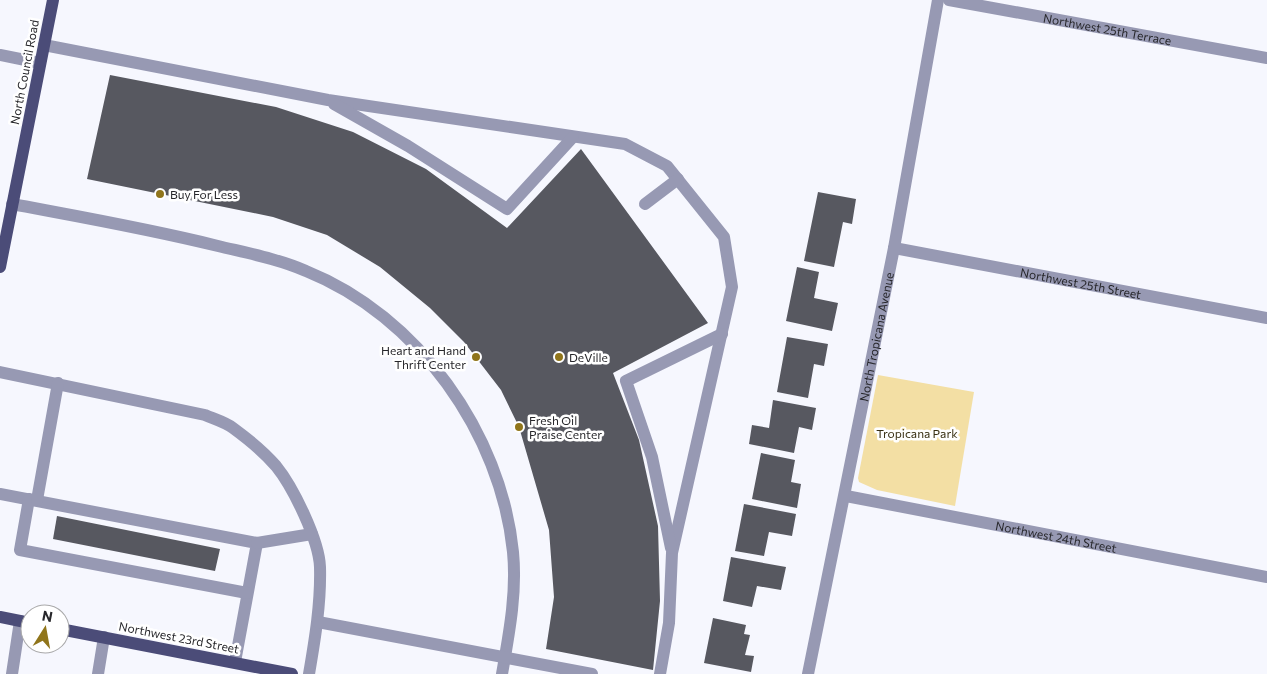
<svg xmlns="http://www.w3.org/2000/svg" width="1267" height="674" font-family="Commissioner,sans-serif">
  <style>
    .green { fill: #f3dfa4 }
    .building { fill: #575860 }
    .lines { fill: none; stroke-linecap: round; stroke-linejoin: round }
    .minor { stroke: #9799b3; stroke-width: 12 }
    .major { stroke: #4b4c78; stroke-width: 12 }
    .poi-dot { fill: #90751b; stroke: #fff; stroke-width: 2 }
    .labels { text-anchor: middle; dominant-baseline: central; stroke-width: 5; stroke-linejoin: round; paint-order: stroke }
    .street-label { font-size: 12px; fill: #27272b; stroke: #fff }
    .poi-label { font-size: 12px; fill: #27272b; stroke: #fff; text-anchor: start }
    .park-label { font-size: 12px; fill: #372e11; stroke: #fff }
  </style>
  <rect width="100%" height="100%" fill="#f6f7fe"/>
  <!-- green -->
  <path class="green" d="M878 375 974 392 955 506 877 490 859 482 858 478Z"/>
  <!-- building -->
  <g class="building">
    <path d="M110 75 276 107 353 132 426 169 507 228 581 149 708 323 613 373 639 440 658 526 660 601 653 670 546 649 554 597 549 530 519 427 501 390 464 342 430 308 380 267 327 235 273 217 87 179Z"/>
    <path d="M818 192 856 199 852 224 843 222 834 267 804 261Z"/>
    <path d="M797 267 819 272 814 298 838 303 832 331 786 321Z"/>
    <path d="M787 337 828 344 824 366 814 364 808 398 777 392Z"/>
    <path d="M773 400 816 408 812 430 799 427 794 453 749 444 752 425 769 428Z"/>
    <path d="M761 453 795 460 791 482 801 484 797 508 752 499Z"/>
    <path d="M744 504 796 514 792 536 769 532 764 556 735 551Z"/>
    <path d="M57 516 220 549 215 571 53 539Z"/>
    <path d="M731 557 786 567 781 590 757 586 752 607 723 601Z"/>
    <path d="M713 618 746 625 744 634 750 635 745 655 754 656 751 672 704 663Z"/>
  </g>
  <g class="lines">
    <!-- minor -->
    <g class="minor">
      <path id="s1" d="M949 0 1267 58"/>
      <path d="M44 45 328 100 625 144 667 166 724 237 732 287 672 553 669 623 660 674"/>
      <path d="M0 55 40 63"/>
      <path d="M334 104 408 146 507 209 573 137"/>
      <path d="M12 204C81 217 150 229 218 246 247 253 279 259 306 271 418 316 501 433 513 552 517 593 509 634 502 674"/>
      <path d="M645 204 678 179"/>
      <path id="s2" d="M894 248 1267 318"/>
      <path d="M0 372 205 415C214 419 225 422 233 428 248 439 264 452 276 466 293 487 319 540 320 567 321 603 315 639 309 674"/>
      <path d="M0 494 257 543 235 662"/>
      <path id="s3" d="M846 496 1267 577"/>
      <path d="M29 499 20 550 247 593"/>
      <path d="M37 500 58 383"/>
      <path d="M257 543 312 534"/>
      <path d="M671 548 652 457 626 381 722 334"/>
      <path d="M318 622 592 674"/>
      <path d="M12 674 20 621"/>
      <path d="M98 674 104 637"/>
      <path id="s4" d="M808 674 894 248 938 0"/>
    </g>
    <!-- major -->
    <g class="major">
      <path d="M0 267 53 0"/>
      <path d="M0 617 30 623"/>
      <path d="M60 629 292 674"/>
    </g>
  </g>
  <!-- markers -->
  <g class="poi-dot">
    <circle cx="160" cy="194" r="5"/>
    <circle cx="476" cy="357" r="5"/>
    <circle cx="559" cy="357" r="5"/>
    <circle cx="519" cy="427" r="5"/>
  </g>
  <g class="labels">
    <!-- street labels -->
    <g class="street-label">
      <text stroke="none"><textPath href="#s1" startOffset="161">Northwest 25th Terrace</textPath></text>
      <text transform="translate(24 72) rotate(-79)">North Council Road</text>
      <text stroke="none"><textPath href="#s2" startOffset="190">Northwest 25th Street</textPath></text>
      <text stroke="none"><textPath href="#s4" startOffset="344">North Tropicana Avenue</textPath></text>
      <text stroke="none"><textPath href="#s3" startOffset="214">Northwest 24th Street</textPath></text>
      <text transform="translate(179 637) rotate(11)">Northwest 23rd Street</text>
    </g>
    <!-- poi labels -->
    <g class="poi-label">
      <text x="170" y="194">Buy For Less</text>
      <text x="466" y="350" text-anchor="end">Heart and Hand<tspan x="466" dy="14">Thrift Center</tspan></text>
      <text x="569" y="357">DeVille</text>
      <text x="529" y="420">Fresh Oil<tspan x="529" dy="14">Praise Center</tspan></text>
    </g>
    <!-- park labels -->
    <g class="park-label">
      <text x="917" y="433">Tropicana Park</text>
    </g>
  </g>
  <!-- north arrow -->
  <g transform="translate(45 629) rotate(11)"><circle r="24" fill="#ffffff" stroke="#a9a9aa"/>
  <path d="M0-4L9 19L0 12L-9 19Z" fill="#90751b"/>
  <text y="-8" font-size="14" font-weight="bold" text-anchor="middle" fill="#27272b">N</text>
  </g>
</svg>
